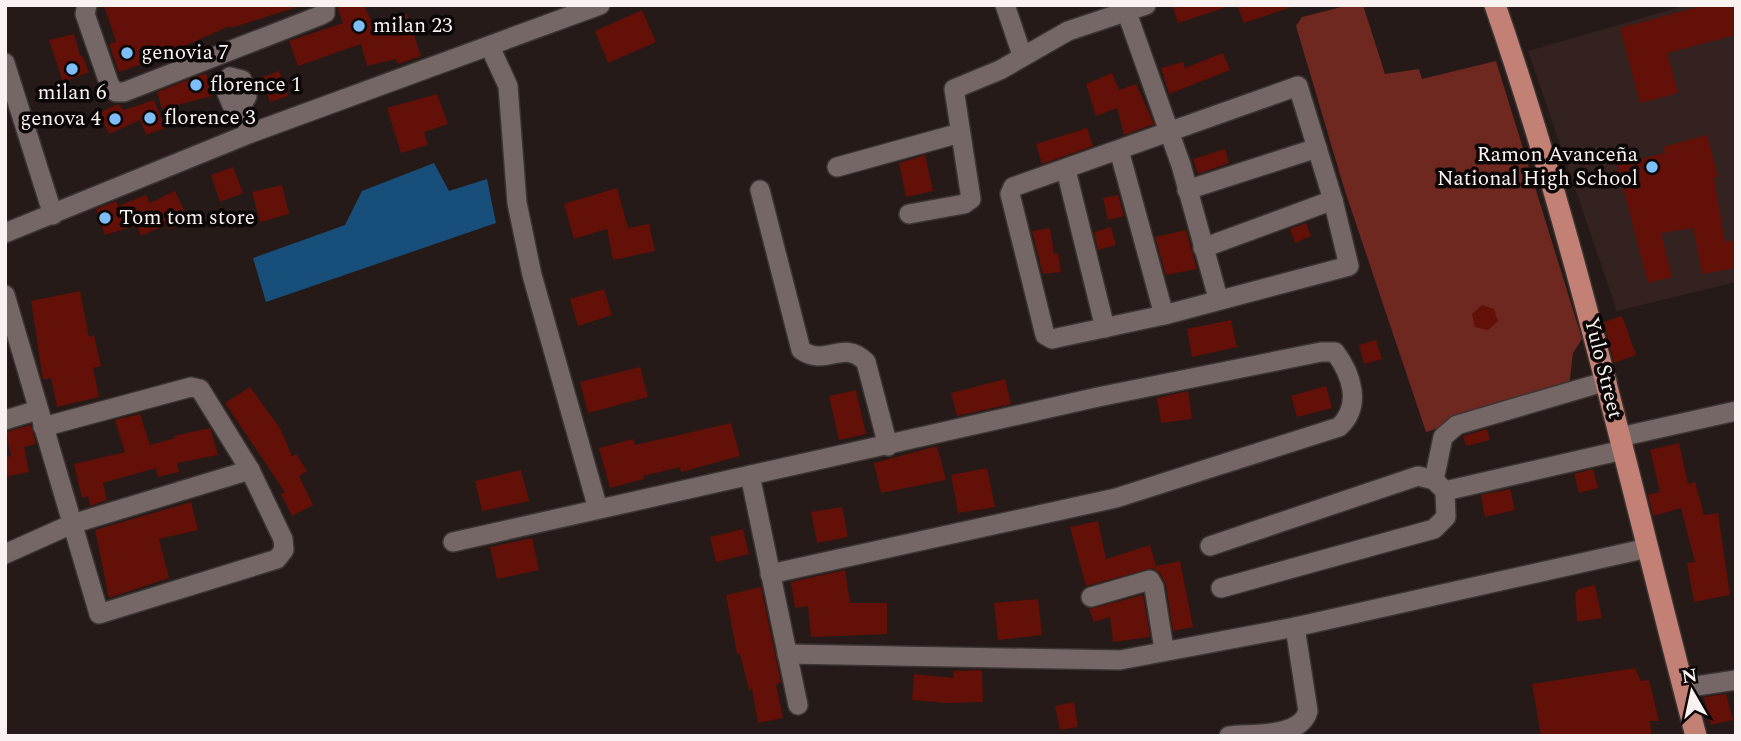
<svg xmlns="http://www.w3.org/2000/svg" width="1741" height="741" font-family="Spectral,serif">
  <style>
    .built { fill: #33221f }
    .green { fill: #6e281f }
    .water { fill: #174e7a }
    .building { fill: #621008 }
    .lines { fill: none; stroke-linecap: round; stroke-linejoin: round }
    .minor-casing { stroke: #3c3433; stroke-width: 22 }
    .major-casing { stroke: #3c3433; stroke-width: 24 }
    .minor { stroke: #746765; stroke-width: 19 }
    .major { stroke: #c38176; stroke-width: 21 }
    .poi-dot { fill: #7dbef9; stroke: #0b0706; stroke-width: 2.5 }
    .labels { text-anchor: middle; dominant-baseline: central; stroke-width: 7; stroke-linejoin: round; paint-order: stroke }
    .poi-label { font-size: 21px; fill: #faf2f1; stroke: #0b0706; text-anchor: start }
    .street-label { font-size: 21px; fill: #faf2f1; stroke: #0b0706 }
  </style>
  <rect width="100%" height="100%" fill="#251a18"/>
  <!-- built -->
  <path class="built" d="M1687 5H1736V282L1617 311 1528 51Z"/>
  <!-- green -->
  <path class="green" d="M1349 5H1363L1385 74 1419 69 1422 79 1496 61 1582 339 1573 353 1569 388 1426 432 1344 188 1296 26 1302 17Z"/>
  <!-- water -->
  <path class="water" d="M434 163 449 191 487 179 496 223 266 302 253 258 345 225 362 191Z"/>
  <!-- building -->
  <g class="building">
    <path d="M104 5H293L294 8 231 28 230 26 148 62 119 72 109 44 116 42Z"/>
    <path d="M337 5H364L373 25 407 14 421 56 398 64 396 59 367 66 361 44 298 66 289 41 343 23Z"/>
    <path d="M1172 5H1223L1224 8 1178 23Z"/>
    <path d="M1237 5H1289V8L1244 23Z"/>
    <path d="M1705 5H1736V35L1667 53 1678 93 1640 103 1620 28Z"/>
    <path d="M642 10 656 42 608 63 595 31Z"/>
    <path d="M74 34 80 56 82 55 89 72 63 82 49 40Z"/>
    <path d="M1223 53 1230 70 1169 94 1161 68 1183 62 1185 68Z"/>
    <path d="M279 71 288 96 270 102 261 78Z"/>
    <path d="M206 73 212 96 162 109 157 92Z"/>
    <path d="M1112 73 1119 90 1136 84 1154 124 1124 135 1117 108 1096 116 1086 84Z"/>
    <path d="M437 94 448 124 424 132 428 145 401 153 387 108Z"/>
    <path d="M154 100 165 128 146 135 140 120 109 134 99 113 118 104 124 110Z"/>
    <path d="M1087 128 1093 146 1042 164 1036 144Z"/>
    <path d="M1707 135 1718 177 1714 178 1725 242 1736 240V268L1702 274 1693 228 1661 233 1672 277 1648 283 1617 165 1665 153 1663 147Z"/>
    <path d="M1225 149 1229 163 1198 174 1193 159Z"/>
    <path d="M925 155 933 191 906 197 899 163Z"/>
    <path d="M233 167 243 193 220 202 211 175Z"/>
    <path d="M282 185 289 214 260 222 252 192Z"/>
    <path d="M617 188 628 228 649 224 655 251 613 260 607 229 574 239 564 204Z"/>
    <path d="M175 191 189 221 171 229 168 224 141 236 137 225 105 235 96 209 116 201 118 206 146 195 150 203Z"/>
    <path d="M1118 195 1124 216 1108 220 1103 198Z"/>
    <path d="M1306 223 1311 236 1295 243 1290 229Z"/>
    <path d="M1111 227 1116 245 1098 250 1094 232Z"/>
    <path d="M1050 228 1054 254 1058 253 1061 272 1043 274 1032 231Z"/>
    <path d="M1186 230 1197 269 1166 275 1155 237Z"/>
    <path d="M604 289 612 315 578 326 570 299Z"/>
    <path d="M80 291 89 337 94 335 101 366 93 368 99 397 57 407 51 378 43 380 31 301Z"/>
    <path d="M1482 305 1494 309 1498 321 1488 330 1475 327 1472 314Z"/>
    <path d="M1622 316 1636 355 1614 363 1604 322Z"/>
    <path d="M1231 320 1237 347 1192 357 1187 329Z"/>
    <path d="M1376 340 1382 359 1364 364 1359 345Z"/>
    <path d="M640 367 648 397 588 413 580 382Z"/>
    <path d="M1005 379 1011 404 957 416 951 393Z"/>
    <path d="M1326 386 1332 408 1297 417 1291 396Z"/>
    <path d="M250 387 280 428 292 456 296 454 307 471 299 476 313 505 292 516 281 494 285 492 225 403Z"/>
    <path d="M856 390 866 434 839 440 829 396Z"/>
    <path d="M1188 391 1192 419 1161 423 1157 398Z"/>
    <path d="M140 414 150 445 175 438 174 436 210 428 218 455 177 463 179 472 158 477 156 468 103 483 107 500 90 506 88 496 82 498 74 464 125 452 115 420Z"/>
    <path d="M731 423 740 456 681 472 680 467 643 476 644 479 610 488 599 448 633 439 635 445Z"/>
    <path d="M31 425 36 444 24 447 29 472 5 477V457L11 456 6 432Z"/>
    <path d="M1487 429 1490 440 1466 446 1463 436Z"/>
    <path d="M1679 443 1688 484 1695 482 1704 515 1718 513 1730 595 1694 602 1687 563 1695 562 1681 508 1653 516 1648 495 1660 492 1650 450Z"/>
    <path d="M937 446 946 480 881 493 874 463Z"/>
    <path d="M987 468 995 507 958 513 951 475Z"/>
    <path d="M1593 469 1598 488 1579 493 1574 474Z"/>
    <path d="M521 470 529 501 482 511 475 481Z"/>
    <path d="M1510 489 1515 510 1485 517 1481 495Z"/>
    <path d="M191 502 198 530 159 539 169 578 109 598 95 530Z"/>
    <path d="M842 507 848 537 817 543 811 512Z"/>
    <path d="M1098 521 1106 559 1150 545 1156 566 1180 561 1193 627 1173 631 1166 585 1160 573 1153 568 1086 586 1070 527Z"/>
    <path d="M743 529 749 554 716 562 710 537Z"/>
    <path d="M532 538 539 570 497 579 490 547Z"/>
    <path d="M845 570 850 603H887V634L811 637 808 606 795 608 791 582Z"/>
    <path d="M1595 585 1602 618 1577 622 1575 593 1579 589Z"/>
    <path d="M761 587 781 683 776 684 783 718 758 723 752 689 749 690 740 654H737L726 595Z"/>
    <path d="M1143 595 1150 637 1113 642 1110 617 1094 622 1089 609Z"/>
    <path d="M1038 599 1042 635 998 640 994 603Z"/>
    <path d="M1635 668 1641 681 1649 680 1659 721H1650L1652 736H1541L1532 684Z"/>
    <path d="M982 670 983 702 947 703 912 700 914 674 954 678 953 671Z"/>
    <path d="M1726 694 1733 720 1711 725 1704 697Z"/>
    <path d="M1074 702 1078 727 1060 730 1055 706Z"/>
  </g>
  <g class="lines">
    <!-- minor casing -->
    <g class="minor-casing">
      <g id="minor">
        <path d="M87 5 85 14 110 86 116 92H124L319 16 325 13V5"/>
        <path d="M1005 5 1022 55"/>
        <path d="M1127 13 1181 165 1218 298"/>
        <path d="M490 47 508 86 517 203 532 275 598 509"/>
        <path d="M5 63 53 215"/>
        <path d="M230 77 224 86 232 105 241 107 251 133"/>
        <path d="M230 77 242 80 247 96 241 107"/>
        <path d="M1298 86 1333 200 1349 266 1164 315 1052 339 1045 335 1010 194 1013 187Z"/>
        <path d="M1119 150 1164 315"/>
        <path d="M837 167 960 133"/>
        <path d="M1066 170 1105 328"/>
        <path d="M760 190 801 350C827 368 842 338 866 362L888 446"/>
        <path d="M1187 190 1317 148"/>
        <path d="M909 214 964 204 971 199 954 89 1000 70 1068 31 1146 5"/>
        <path d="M5 233 251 133 600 5"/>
        <path d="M1203 248 1333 200"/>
        <path d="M5 295 99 614 277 559 284 550 283 539 250 470 200 389 191 387 43 427"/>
        <path d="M5 420 38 410"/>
        <path d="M1620 437 1736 411"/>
        <path d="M750 475 798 705"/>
        <path d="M1434 480 1443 437 1457 425 1607 381"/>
        <path d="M1445 491 1623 450"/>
        <path d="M453 542 1098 397 1321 352H1335C1352 375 1362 406 1339 427L1116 498 770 574"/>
        <path d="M1210 546 1418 476 1434 480 1445 491 1446 517 1434 529 1221 588"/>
        <path d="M5 554 72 524 250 470"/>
        <path d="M1091 597 1150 580 1154 587 1164 649"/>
        <path d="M787 654 1120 660 1295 627 1648 548"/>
        <path d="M1683 688 1736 680"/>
        <path d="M1229 736C1252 733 1301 738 1308 711L1295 627"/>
      </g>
    </g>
    <!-- major casing -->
    <g class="major-casing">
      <path id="major" d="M1495 5C1578 244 1631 491 1696 736"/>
    </g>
    <!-- minor -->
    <use href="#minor" class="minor"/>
    <!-- major -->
    <use href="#major" class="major"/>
  </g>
  <!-- markers -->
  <g class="poi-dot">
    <circle cx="359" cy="26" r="7"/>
    <circle cx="127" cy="53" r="7"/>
    <circle cx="72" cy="69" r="7"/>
    <circle cx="196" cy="85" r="7"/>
    <circle cx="150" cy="118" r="7"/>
    <circle cx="115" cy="119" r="7"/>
    <circle cx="1652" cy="167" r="7"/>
    <circle cx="105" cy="218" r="7"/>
  </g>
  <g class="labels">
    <!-- poi labels -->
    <g class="poi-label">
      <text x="373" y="26">milan 23</text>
      <text x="141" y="53">genovia 7</text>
      <text x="210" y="85">florence 1</text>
      <text x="72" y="93" text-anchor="middle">milan 6</text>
      <text x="164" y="118">florence 3</text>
      <text x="101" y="119" text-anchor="end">genova 4</text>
      <text x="1638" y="155" text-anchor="end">Ramon Avanceña<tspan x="1638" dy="24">National High School</tspan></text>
      <text x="119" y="218">Tom tom store</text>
    </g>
    <!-- street labels -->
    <g class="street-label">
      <text transform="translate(1603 368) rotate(76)">Yulo Street</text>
    </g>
  </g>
  <!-- border -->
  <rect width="1741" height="741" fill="none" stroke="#faf2f1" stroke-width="14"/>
  <!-- north arrow -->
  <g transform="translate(1692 692) rotate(351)" stroke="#0b0706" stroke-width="5" paint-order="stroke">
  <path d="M0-5L12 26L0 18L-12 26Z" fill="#faf2f1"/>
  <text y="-10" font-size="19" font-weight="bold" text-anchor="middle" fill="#faf2f1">N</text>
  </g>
</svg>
